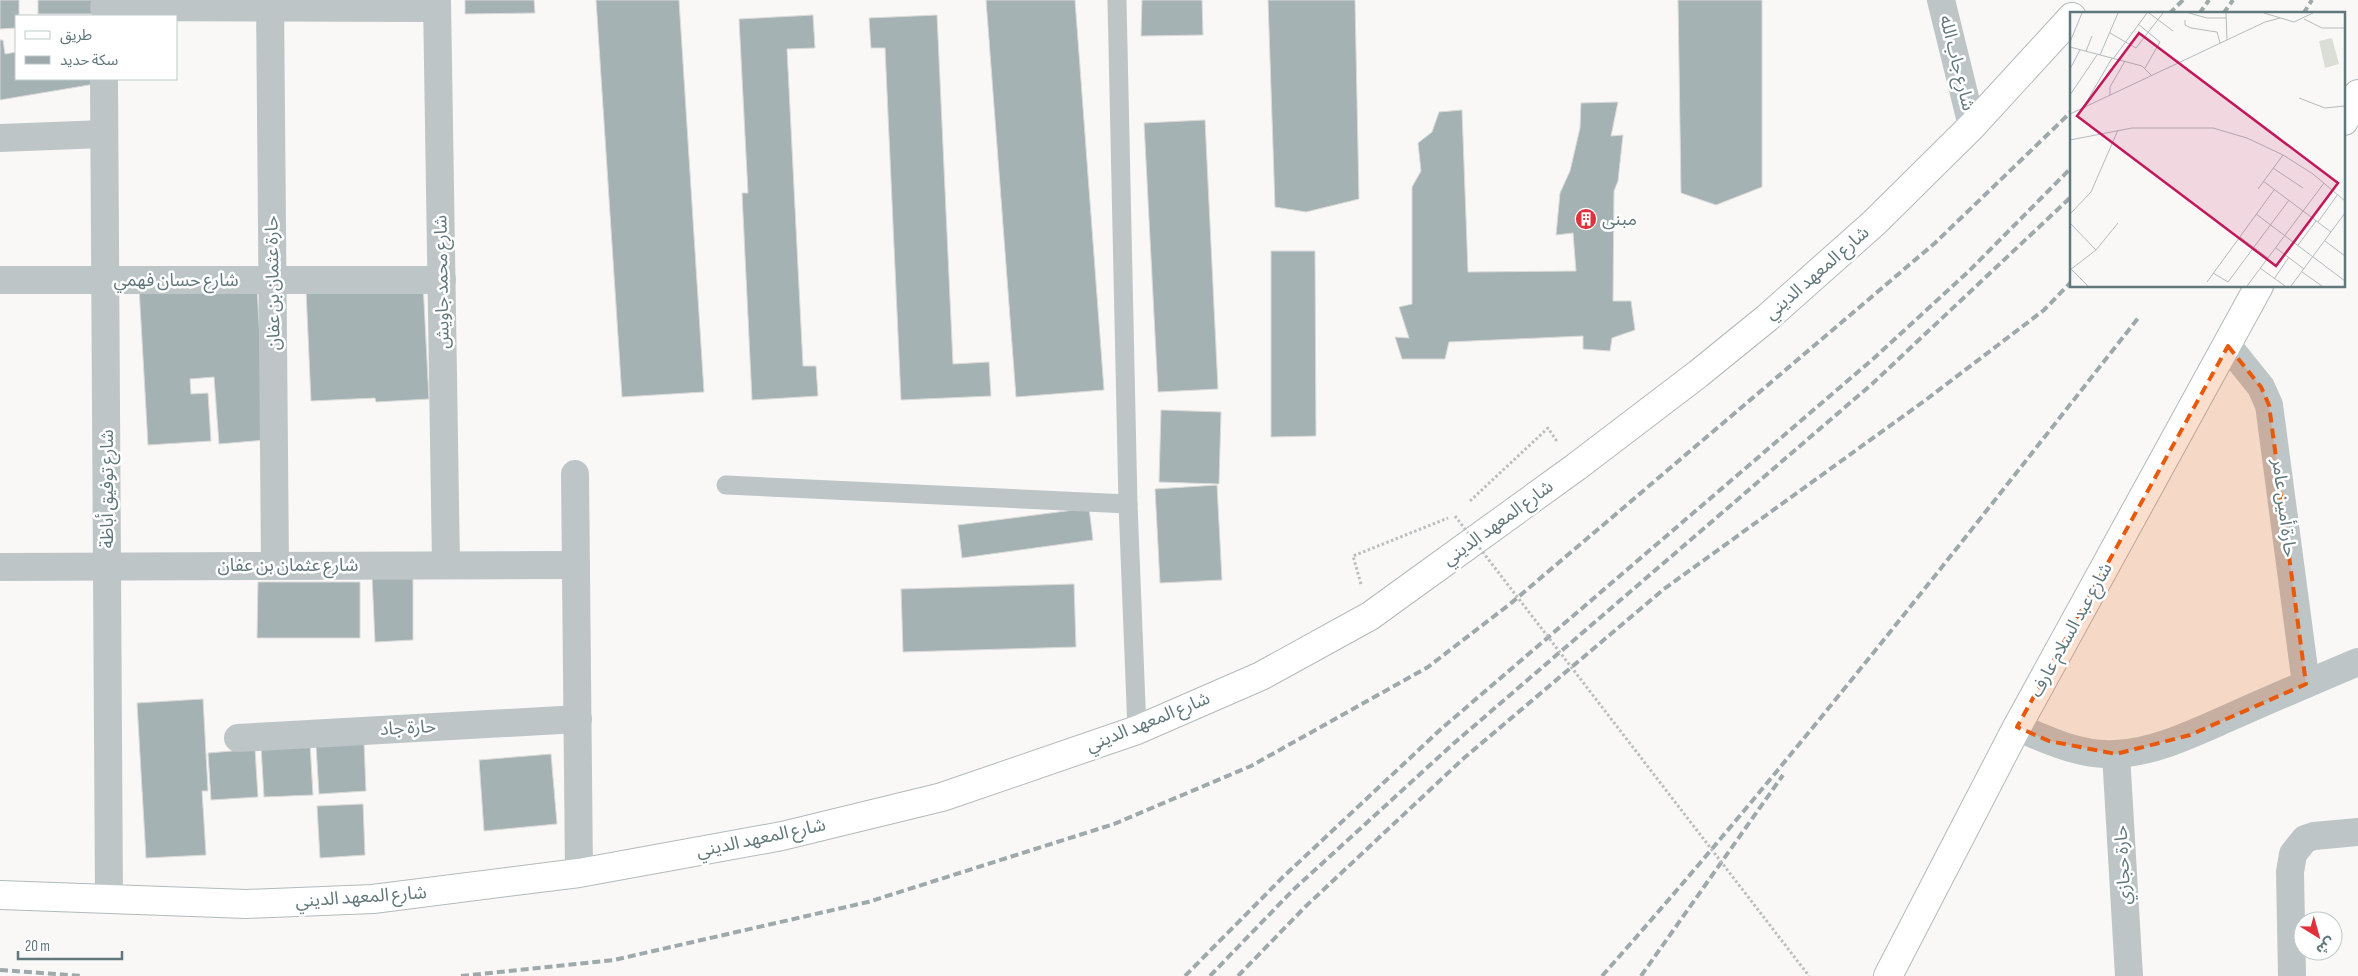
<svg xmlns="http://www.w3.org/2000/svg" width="2358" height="976" font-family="'Sofia Sans Condensed','Noto Sans Arabic',sans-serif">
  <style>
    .building { fill: #a5b2b4; stroke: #dbdad9 }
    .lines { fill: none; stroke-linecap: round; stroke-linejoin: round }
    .primary-casing { stroke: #b2babb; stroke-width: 30 }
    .path { stroke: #b9bebf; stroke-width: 3; stroke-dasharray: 2.5 2.5; stroke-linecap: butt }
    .service { stroke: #bec5c7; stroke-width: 19 }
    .minor { stroke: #bec5c7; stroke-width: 28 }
    .primary { stroke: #fff; stroke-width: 28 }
    .rail { stroke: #9ea9ac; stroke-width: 4; stroke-dasharray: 8 4; stroke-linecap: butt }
    .path-bridge { stroke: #b9bebf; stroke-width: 3; stroke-dasharray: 2.5 2.5; stroke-linecap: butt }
    .marked { fill: #e8590c; fill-opacity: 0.2; stroke: #e8590c; stroke-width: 4; stroke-dasharray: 10 6; stroke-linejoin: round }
    .labels { text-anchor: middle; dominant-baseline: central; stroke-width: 5; stroke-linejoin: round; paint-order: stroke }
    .street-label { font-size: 18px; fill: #60777b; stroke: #fff }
    .poi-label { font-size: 18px; fill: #60777b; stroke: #fff; text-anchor: start }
    .inset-road { fill: none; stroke: #b3bcbe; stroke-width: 1 }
    .view { fill: #c2185b; fill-opacity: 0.15; stroke: #c2185b; stroke-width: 2.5 }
    .inset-edge { fill: none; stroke: #60777b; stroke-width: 2.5 }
  </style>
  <rect width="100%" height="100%" fill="#f9f8f6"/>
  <!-- building -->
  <g class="building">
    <path d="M0 0H19V16H16V28L0 29Z"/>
    <rect x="38" y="0" width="56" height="14"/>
    <path d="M465 0H534L535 13 465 14Z"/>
    <path d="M596 0H679L704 392 622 397Z"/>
    <path d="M986 0H1075L1104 390 1016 397Z"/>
    <path d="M1142 0H1202L1203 35 1141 36Z"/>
    <path d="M1268 0H1355L1359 199 1306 212 1275 207Z"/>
    <path d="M1678 0H1762V187L1716 205 1681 193Z"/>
    <path d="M813 15 815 48 787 49 803 366H816L818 396 752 400 742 193H748L739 19Z"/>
    <path d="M937 15 953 364 989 362 991 396 901 400 885 48H871L869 18Z"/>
    <path d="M0 40H3L5 54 16 52V79H94L95 84 0 100Z"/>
    <path d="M1618 102 1611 136 1623 135 1618 181 1614 191 1613 301H1631L1635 330 1612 338 1610 351 1583 349V336L1449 342 1445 359H1402L1395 337 1409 338 1399 307 1412 304V187L1421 171 1418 143 1432 132 1439 112 1462 110 1468 272 1576 271 1573 233 1556 235 1560 193 1570 171 1580 128 1581 103Z"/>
    <path d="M1205 120 1218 389 1158 392 1144 123Z"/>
    <path d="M1271 251H1315L1316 436 1271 437Z"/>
    <path d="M423 283 429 399 376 402 375 398 311 401 306 290Z"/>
    <path d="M139 287 257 288 266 440 219 444 214 377 190 379 191 394 208 393 211 441 148 445Z"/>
    <path d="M1161 410 1221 412 1219 484 1159 482Z"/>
    <path d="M1217 485 1222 580 1160 583 1155 489Z"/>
    <path d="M1089 508 1093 540 962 558 958 525Z"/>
    <path d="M413 575V640L375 642 372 576Z"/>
    <path d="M258 582H360V638H257Z"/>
    <path d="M1074 584 1076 647 903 652 901 589Z"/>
    <path d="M203 699 208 791H202L206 855 146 858 137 703Z"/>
    <path d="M364 742 366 791 319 794 316 745Z"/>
    <path d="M310 743 313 795 264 797 261 746Z"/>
    <path d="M255 749 258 797 211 800 208 753Z"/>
    <path d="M551 754 557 824 484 831 479 760Z"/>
    <path d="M363 804 365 855 320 858 317 806Z"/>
  </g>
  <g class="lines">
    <!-- primary casing -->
    <g class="primary-casing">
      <g id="primary">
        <path d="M2344 121 2358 94"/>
        <path d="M0 895 246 904 373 899 579 873 782 836 942 797 1137 730 1261 676 1370 616 1576 467 1698 374 1767 318 1874 223 1972 126 2072 17"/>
        <path d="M1888 976 2017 727 2259 286"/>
      </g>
    </g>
    <!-- path -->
    <g class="path">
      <path d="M1470 501 1548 428 1558 443"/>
      <path d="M1361 584 1353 556 1448 518"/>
    </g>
    <!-- service -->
    <g class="service">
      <path d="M1117 0 1128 504 1137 730"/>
      <path d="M726 485 1128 504"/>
    </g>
    <!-- minor -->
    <g class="minor">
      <path d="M270 0 275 565"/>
      <path d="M437 0 446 565"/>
      <path d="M1941 0 1972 126"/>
      <path d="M104 7 437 8"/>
      <path d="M104 79 109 899"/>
      <path d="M0 138 104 134"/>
      <path d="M0 280H442"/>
      <path d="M2228 346 2261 387 2269 405 2306 684"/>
      <path d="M575 474 579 873"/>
      <path d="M0 567 576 565"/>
      <path d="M2017 727C2048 741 2082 756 2116 754 2157 752 2198 731 2235 715 2276 697 2317 679 2358 662"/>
      <path d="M238 738 578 719"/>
      <path d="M2116 754 2129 976"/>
      <path d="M2292 976 2290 872 2293 854 2305 839 2314 836 2358 832"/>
    </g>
    <!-- primary -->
    <use href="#primary" class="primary"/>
    <!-- rail -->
    <g class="rail">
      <path d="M2169 14 2183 0"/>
      <path d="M2199 14 2209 0"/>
      <path d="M2223 14 2233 0"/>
      <path d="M2303 14 2312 0"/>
      <path d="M0 970 83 976"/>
      <path d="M461 976 614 960 868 902 1114 824 1251 766 1428 667 1510 604 1935 243 2072 111"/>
      <path d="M1185 976 1283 877 1441 729 1873 359 1969 271 2072 167"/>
      <path d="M1210 976 1293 890 1453 744 1872 384 2072 196"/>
      <path d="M1238 976 1305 907 1464 758 1664 589 1927 399 2044 310 2072 281"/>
      <path d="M1602 976C1790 764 1964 539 2139 317"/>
      <path d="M1641 976 1783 775"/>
    </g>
    <!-- path-bridge -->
    <path class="path-bridge" d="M1455 516 1809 976"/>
  </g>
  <!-- marked area -->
  <path class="marked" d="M2228 346 2261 387 2269 405 2306 684 2190 735 2116 754 2049 741 2017 727Z"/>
  <!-- icons -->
  <defs>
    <g id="building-disc" transform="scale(1.125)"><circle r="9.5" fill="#df303c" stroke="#fff"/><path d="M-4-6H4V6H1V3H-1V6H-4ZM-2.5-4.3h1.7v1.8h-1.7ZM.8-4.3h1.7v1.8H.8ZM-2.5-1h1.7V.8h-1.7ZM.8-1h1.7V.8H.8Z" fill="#fff"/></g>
  </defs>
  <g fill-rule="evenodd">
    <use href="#building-disc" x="1586" y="219"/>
  </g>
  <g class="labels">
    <!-- street labels -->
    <g class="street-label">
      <text transform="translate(1957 63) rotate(76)">شارع جاب الله</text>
      <text transform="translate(1817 273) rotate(-41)">شارع المعهد الديني</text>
      <text x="176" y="280">شارع حسان فهمي</text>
      <text transform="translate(442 282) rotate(-91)">شارع محمد جاويش</text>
      <text transform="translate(273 283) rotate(-91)">حارة عثمان بن عفان</text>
      <text transform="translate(107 489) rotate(-90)">شارع توفيق أباظة</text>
      <text transform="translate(2284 508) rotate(83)">حارة أمين عامر</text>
      <text transform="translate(1498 523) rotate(-36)">شارع المعهد الديني</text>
      <text x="288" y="565">شارع عثمان بن عفان</text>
      <text transform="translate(2071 630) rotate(-61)">شارع عبد السلام عارف</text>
      <text transform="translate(1148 722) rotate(-22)">شارع المعهد الديني</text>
      <text transform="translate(408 728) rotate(-3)">حارة جاد</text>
      <text transform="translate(761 838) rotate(-12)">شارع المعهد الديني</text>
      <text transform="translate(2123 865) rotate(-93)">حارة حجازي</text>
      <text transform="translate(361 897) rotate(-4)">شارع المعهد الديني</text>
    </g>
    <!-- poi labels -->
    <g class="poi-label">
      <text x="1602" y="219">مبنى</text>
    </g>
  </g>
  <!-- overview -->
  <g transform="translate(2070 12)">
    <rect width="275" height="275" fill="#f9f8f6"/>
    <path d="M262 26 269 52 255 56 249 29Z" fill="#dbded6"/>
    <path class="inset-road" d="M79 1 103 19M119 1 137 6H156M156 1 157 28M194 1 224 10 243 1M234 7 252 16H275M115 8V13L121 16 147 20 150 31M68 12 90 30 75 56M40 21 66 36 93 1M0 30 12 1M0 35 72 54 82 64M16 39 22 24M30 43 48 1M43 47 77 1M0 57 10 38M0 83 27 43M40 83V75L55 49M229 86 255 96 275 94M13 96 42 46M0 102 195 10 210 6M0 128 62 116H143L177 126 213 143 243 162 275 189M203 156 233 176M193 169 261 220M188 177 213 143M0 202 21 180 48 118M186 202 275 269M248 210 268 182M0 211 26 238M170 225 198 246M255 229 275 244M228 233 246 209M206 236 234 257M190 256 215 274M1 257 18 274M0 258 26 238 48 211M232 260 252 274M143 261 158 270 219 188M204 267 219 245M137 270 204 178M177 274 254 171M221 274 275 201"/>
    <path class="view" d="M69 21 268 171 206 254 7 104Z"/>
    <rect width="275" height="275" class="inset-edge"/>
  </g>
  <!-- legend -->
  <rect x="15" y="15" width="162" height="65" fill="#ffffff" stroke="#bfc9ca"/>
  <rect x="25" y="31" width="25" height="8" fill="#ffffff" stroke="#bfc9ca"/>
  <text x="60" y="40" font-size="15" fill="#60777b">طريق</text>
  <rect x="25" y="56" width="25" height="8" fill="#9ea9ac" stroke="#bfc9ca"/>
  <text x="60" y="65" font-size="15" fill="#60777b">سكة حديد</text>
  <!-- north arrow -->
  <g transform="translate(2318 936) rotate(143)"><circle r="24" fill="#ffffff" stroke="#bfc9ca"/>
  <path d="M0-4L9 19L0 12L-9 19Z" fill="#df303c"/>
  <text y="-8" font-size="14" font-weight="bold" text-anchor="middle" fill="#60777b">ش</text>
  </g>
  <!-- scale -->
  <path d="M18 951v8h104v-8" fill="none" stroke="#60777b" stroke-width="2.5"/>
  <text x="25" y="951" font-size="15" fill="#60777b" stroke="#ffffff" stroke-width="4" paint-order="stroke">20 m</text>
</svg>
